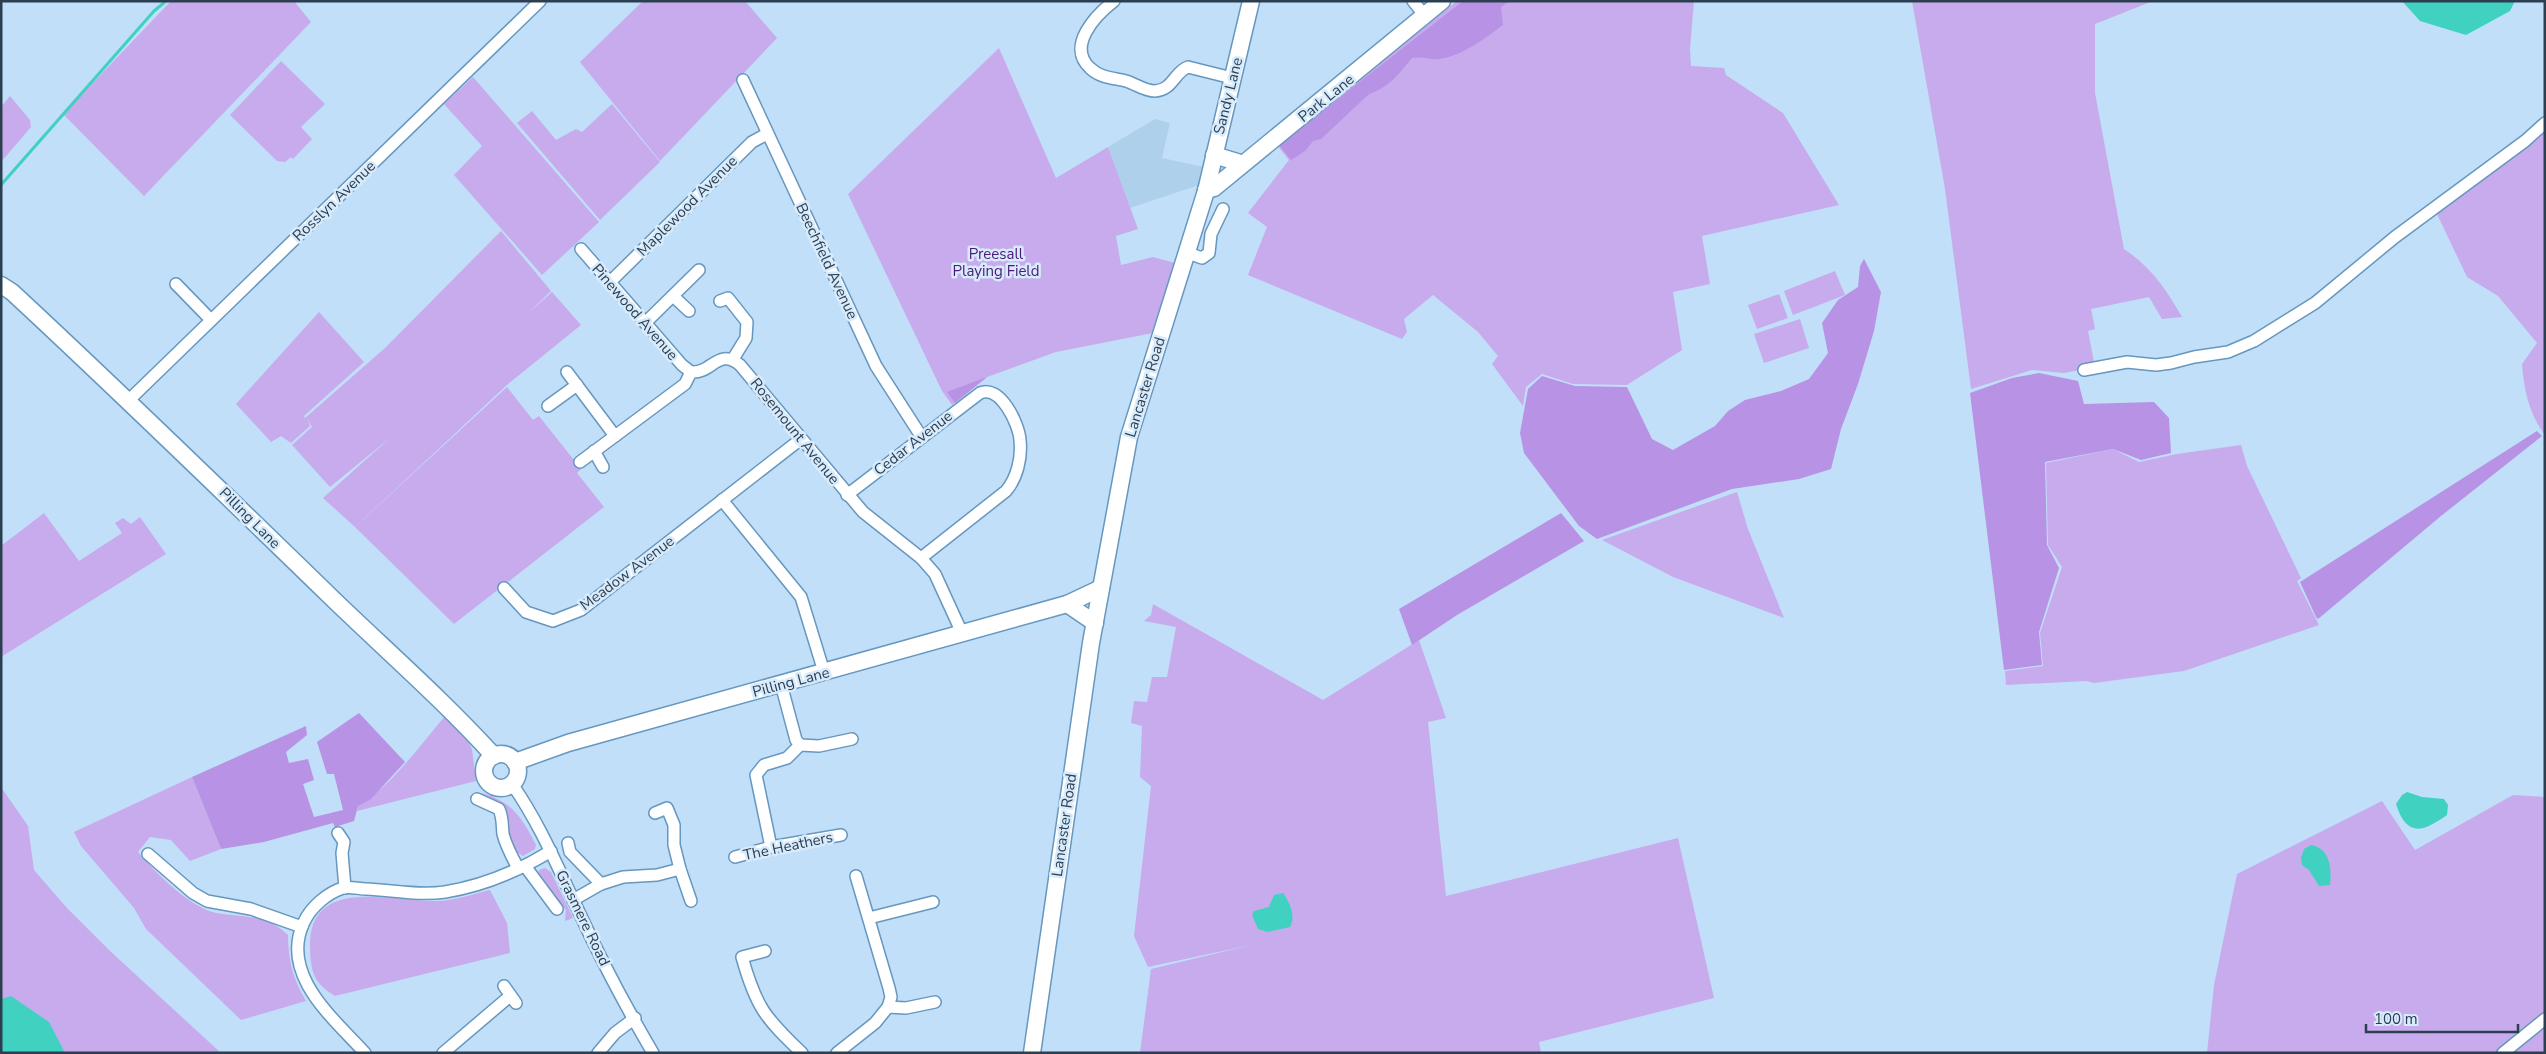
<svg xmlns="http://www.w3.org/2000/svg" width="2546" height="1054" font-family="'Nunito Sans',sans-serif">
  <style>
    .built { fill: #afd0eb }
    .green { fill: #c7abec }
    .forest { fill: #b792e5 }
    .water { fill: #40d1c0 }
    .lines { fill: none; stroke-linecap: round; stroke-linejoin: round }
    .stream { stroke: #40d1c0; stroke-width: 3 }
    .street-casing { stroke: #6697bf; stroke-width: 14 }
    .secondary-casing { stroke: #6697bf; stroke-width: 19 }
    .street { stroke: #fff; stroke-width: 11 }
    .secondary { stroke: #fff; stroke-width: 16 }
    .labels { text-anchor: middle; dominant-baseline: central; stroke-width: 5; stroke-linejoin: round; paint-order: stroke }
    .street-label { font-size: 15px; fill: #2b3f50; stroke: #d7ebfc }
    .park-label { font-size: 15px; fill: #4c1879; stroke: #d7ebfc }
  </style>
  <rect width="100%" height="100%" fill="#c1dff9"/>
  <!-- built -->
  <path class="built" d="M1155 119 1170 123 1162 158 1204 167 1202 184 1130 208 1108 147Z"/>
  <!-- green -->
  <g class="green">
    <path d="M171 1H294L311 22 144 196 63 114Z"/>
    <path d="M643 1H745L777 38 660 161 580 62Z"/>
    <path d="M1457 1H1694L1690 49 1691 66 1724 68 1726 75 1783 113 1839 205 1702 236 1710 284 1673 292 1682 350 1627 385 1573 384 1542 374 1526 387 1523 406 1492 364 1498 356 1478 332 1433 295 1404 319 1407 332 1402 339 1248 275 1267 227 1248 213 1289 160 1277 145Z"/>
    <path d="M1912 1H2153L2095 24V93L2124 249C2151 267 2166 289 2182 317L2162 319 2149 297 2091 309 2095 329 2088 331 2095 367 2064 373 2032 370 1971 389 1945 189Z"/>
    <path d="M999 48 1056 178 1108 147 1138 229 1116 236 1121 265 1153 257 1175 263 1153 333 1056 352 987 377 952 405 942 391 848 194Z"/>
    <path d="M281 61 325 104 301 127 312 139 293 159 291 157 285 162 277 161 230 115Z"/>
    <path d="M473 77 599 222 542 275 454 175 482 146 444 104Z"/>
    <path d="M10 96 30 120 31 127 1 162V107Z"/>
    <path d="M612 104 660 162 600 220 517 123 532 111 556 140 576 129 582 132Z"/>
    <path d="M2545 127V435C2529 414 2524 390 2522 364L2537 343 2498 296 2467 277 2436 212Z"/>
    <path d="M501 231 551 291 526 315 552 292 581 325 508 384 355 527 323 498 390 438 330 487 292 445 312 427 307 419 310 426 291 443 281 436 271 442 236 404 319 312 364 362 304 416 305 418 385 348Z"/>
    <path d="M1835 271 1845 295 1793 315 1784 291Z"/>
    <path d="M1779 294 1788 318 1757 329 1748 305Z"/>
    <path d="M1800 319 1809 348 1764 363 1754 334Z"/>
    <path d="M507 387 533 420 539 416 581 469 577 473 604 507 454 624 355 527Z"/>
    <path d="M2241 445 2247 466 2301 578 2297 581 2319 625 2184 671 2094 683 2087 681 2006 685 2005 671 2043 666 2040 633 2062 567 2048 545 2046 463 2113 449 2139 462 2177 454Z"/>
    <path d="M1737 492 1748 529 1784 618 1673 577 1602 540Z"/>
    <path d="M44 513 79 561 122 533 115 523 123 518 131 524 140 517 166 554 1 657V546Z"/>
    <path d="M1153 604 1323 700 1419 640 1446 718 1428 722 1446 896 1678 838 1714 998 1539 1042 1541 1053H1140L1151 969 1251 945 1148 967 1134 936 1151 786 1140 777 1142 726 1131 723 1134 701 1147 702 1152 677H1167L1176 627 1144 621 1151 615Z"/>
    <path d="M445 716 467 739 472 749 476 781 357 811 358 806C392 785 419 747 445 716Z"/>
    <path d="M192 777 221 849 190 861 171 840 150 837 138 852C155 872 189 907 216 913 244 918 265 913 288 935 288 960 293 979 306 1001L241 1020 146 929 134 908 81 846 74 832Z"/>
    <path d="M1 787 28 826 34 870 67 908 110 951 221 1053H1Z"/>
    <path d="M482 793C513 802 522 818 536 845L535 849 523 856 517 852 515 853 508 834 507 814 503 808 484 799Z"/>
    <path d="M2513 795 2545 797V1016L2498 1053H2207L2214 985 2237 874 2382 801 2415 850Z"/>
    <path d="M545 868 551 872 573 918 565 921 566 910 538 877 539 870Z"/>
    <path d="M490 890 507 923 510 953 335 996C314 983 311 973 310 949 307 874 392 902 437 901 454 901 473 894 490 890Z"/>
    <path d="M2545 1024V1053H2509Z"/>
  </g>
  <!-- forest -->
  <g class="forest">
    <path d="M1463 1H1509L1501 7 1503 25C1485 38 1463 56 1439 59 1430 60 1421 56 1412 58 1400 73 1388 88 1369 94L1321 139 1313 141 1305 151 1291 160 1279 145Z"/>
    <path d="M1864 259 1881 292 1874 331 1858 384 1841 429 1831 469 1799 479 1732 489 1597 539 1579 526 1524 453 1520 433 1528 389 1542 376 1575 386 1627 387 1652 439 1673 450 1715 426 1728 411 1745 400 1781 391 1809 379 1828 353 1822 323 1838 300 1858 287 1860 266Z"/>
    <path d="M2039 373 2078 381 2084 404 2154 402 2169 418 2171 453 2141 460 2113 449 2045 462 2047 545 2059 568 2039 632 2042 665 2004 670 1970 393 2012 378Z"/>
    <path d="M987 377 955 403 947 392Z"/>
    <path d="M2537 431 2542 436 2441 516 2318 619 2316 617 2300 582Z"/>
    <path d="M1561 513 1584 541 1457 615 1412 645 1399 609Z"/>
    <path d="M359 713 405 762 371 799 358 806 354 821 335 827 333 823 264 842 221 849 192 777 306 726 307 735 286 752 289 763 308 759 314 780 303 784 314 817 343 810 334 774H327L317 742Z"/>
  </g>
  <!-- water -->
  <g class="water">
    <path d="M2402 1H2515L2510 11 2466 35 2420 21Z"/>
    <path d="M2407 792 2422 797 2444 799 2448 805 2447 815C2423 832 2407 838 2396 804L2402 795Z"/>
    <path d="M2311 845C2330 848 2332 869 2330 885L2319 886 2309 870 2302 865 2301 858 2304 849Z"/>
    <path d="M1283 893C1290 903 1296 916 1290 927L1268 932 1258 929 1252 915 1254 911 1269 907 1274 895Z"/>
    <path d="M11 996 49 1022 65 1053H1V999Z"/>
  </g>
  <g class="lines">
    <!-- stream -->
    <path class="stream" d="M1 185 154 11 166 1"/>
    <!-- street casing -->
    <g class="street-casing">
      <g id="street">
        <path d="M1114 1C1096 15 1066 46 1090 68 1100 78 1114 78 1126 81 1136 84 1144 91 1155 91 1173 90 1174 72 1188 67L1232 78"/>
        <path d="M1413 1 1425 16"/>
        <path d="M743 80 876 366 921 436"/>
        <path d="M581 249 682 365 691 372"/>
        <path d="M1188 253 1202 258 1209 253 1211 234 1223 209"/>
        <path d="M610 282 752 142 767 134"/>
        <path d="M176 284 211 320"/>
        <path d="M673 296 689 311"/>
        <path d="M720 301 728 298 747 322 746 338 733 359"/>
        <path d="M645 323 699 270"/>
        <path d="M2084 370 2127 362 2156 365 2171 363 2194 357 2228 352 2254 341 2315 303 2395 237 2525 141 2545 123"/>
        <path d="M567 372 615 436"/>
        <path d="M128 401 540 1"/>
        <path d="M548 406 577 385"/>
        <path d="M594 451 603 467"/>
        <path d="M580 462 685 384 691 372C712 374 718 347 740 365L863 512 921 558 935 574 962 633"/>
        <path d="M847 495 980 393C1000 384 1019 424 1020 440 1022 458 1017 478 1006 491L921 558"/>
        <path d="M722 500 801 597 824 672"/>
        <path d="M504 588 526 612 553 621 581 610 801 439"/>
        <path d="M781 684 796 740 800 745"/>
        <path d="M800 745 819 746 852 739"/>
        <path d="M512 784C540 824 558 868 579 912 601 960 626 1007 653 1053"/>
        <path d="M477 799 499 809C503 818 502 825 503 834 506 846 512 857 518 868"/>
        <path d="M655 813 667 808 674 825V845L680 869 691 901"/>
        <path d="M338 833 344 842 342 853 345 888"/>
        <path d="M568 843 570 852 601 884"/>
        <path d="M771 847 756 775 764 765 787 758 800 745"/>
        <path d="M148 854 193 893 207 901 251 909 302 927"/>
        <path d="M735 857 771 847 841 835"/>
        <path d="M525 866 557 909"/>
        <path d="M856 876 889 988 891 997 888 1007"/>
        <path d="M573 900 601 884 623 877 657 875 680 869"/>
        <path d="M869 918 933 902"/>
        <path d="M765 951 742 957C756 1007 765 1018 802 1053"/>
        <path d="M504 986 516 1003"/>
        <path d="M365 1053C333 1018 279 974 304 922 311 907 327 893 343 888 350 886 359 889 366 889 391 890 420 896 445 892 482 886 520 870 551 851"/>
        <path d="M443 1053 510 996"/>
        <path d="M598 1053 615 1033 635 1018"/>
        <path d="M837 1053 875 1023 888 1007 906 1008 935 1002"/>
        <path d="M2503 1053 2545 1019"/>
      </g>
    </g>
    <!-- secondary casing -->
    <g class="secondary-casing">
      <g id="secondary">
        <path d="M1214 155 1237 162 1240 166"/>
        <path d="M1206 190 1214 188 1442 1"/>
        <path d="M1 285 12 292C121 393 228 497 334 600 388 652 444 701 494 756"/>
        <path d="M1067 604 1095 623"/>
        <circle cx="501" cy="771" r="17"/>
        <path d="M515 762 568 743 1067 604 1101 588"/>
        <path d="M1032 1053 1091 643 1129 437 1206 191 1251 1"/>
      </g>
    </g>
    <!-- street -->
    <use href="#street" class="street"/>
    <!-- secondary -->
    <use href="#secondary" class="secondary"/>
  </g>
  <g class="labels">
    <!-- street labels -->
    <g class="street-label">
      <text transform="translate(1228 96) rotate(-76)">Sandy Lane</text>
      <text transform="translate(1326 98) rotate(-39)">Park Lane</text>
      <text transform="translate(334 201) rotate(-44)">Rosslyn Avenue</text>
      <text transform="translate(687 206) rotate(-45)">Maplewood Avenue</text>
      <text transform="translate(827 261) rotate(65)">Beechfield Avenue</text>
      <text transform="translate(635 312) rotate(49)">Pinewood Avenue</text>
      <text transform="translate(1145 387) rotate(-73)">Lancaster Road</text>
      <text transform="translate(795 431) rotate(51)">Rosemount Avenue</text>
      <text transform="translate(913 443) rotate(-38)">Cedar Avenue</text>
      <text transform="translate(250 518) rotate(45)">Pilling Lane</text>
      <text transform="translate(627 573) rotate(-37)">Meadow Avenue</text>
      <text transform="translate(791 682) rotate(-15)">Pilling Lane</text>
      <text transform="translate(1064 825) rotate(-82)">Lancaster Road</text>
      <text transform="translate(788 846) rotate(-12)">The Heathers</text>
      <text transform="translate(583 918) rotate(64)">Grasmere Road</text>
    </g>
    <!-- park labels -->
    <g class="park-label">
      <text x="996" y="254">Preesall<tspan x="996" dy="17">Playing Field</tspan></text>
    </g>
  </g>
  <!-- border -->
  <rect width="2546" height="1054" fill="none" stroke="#2b3f50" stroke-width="5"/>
  <!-- scale -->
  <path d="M2366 1024v8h152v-8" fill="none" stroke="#2b3f50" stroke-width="2.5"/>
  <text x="2374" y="1024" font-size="15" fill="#2b3f50" stroke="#d7ebfc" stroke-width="4" paint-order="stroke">100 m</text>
</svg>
